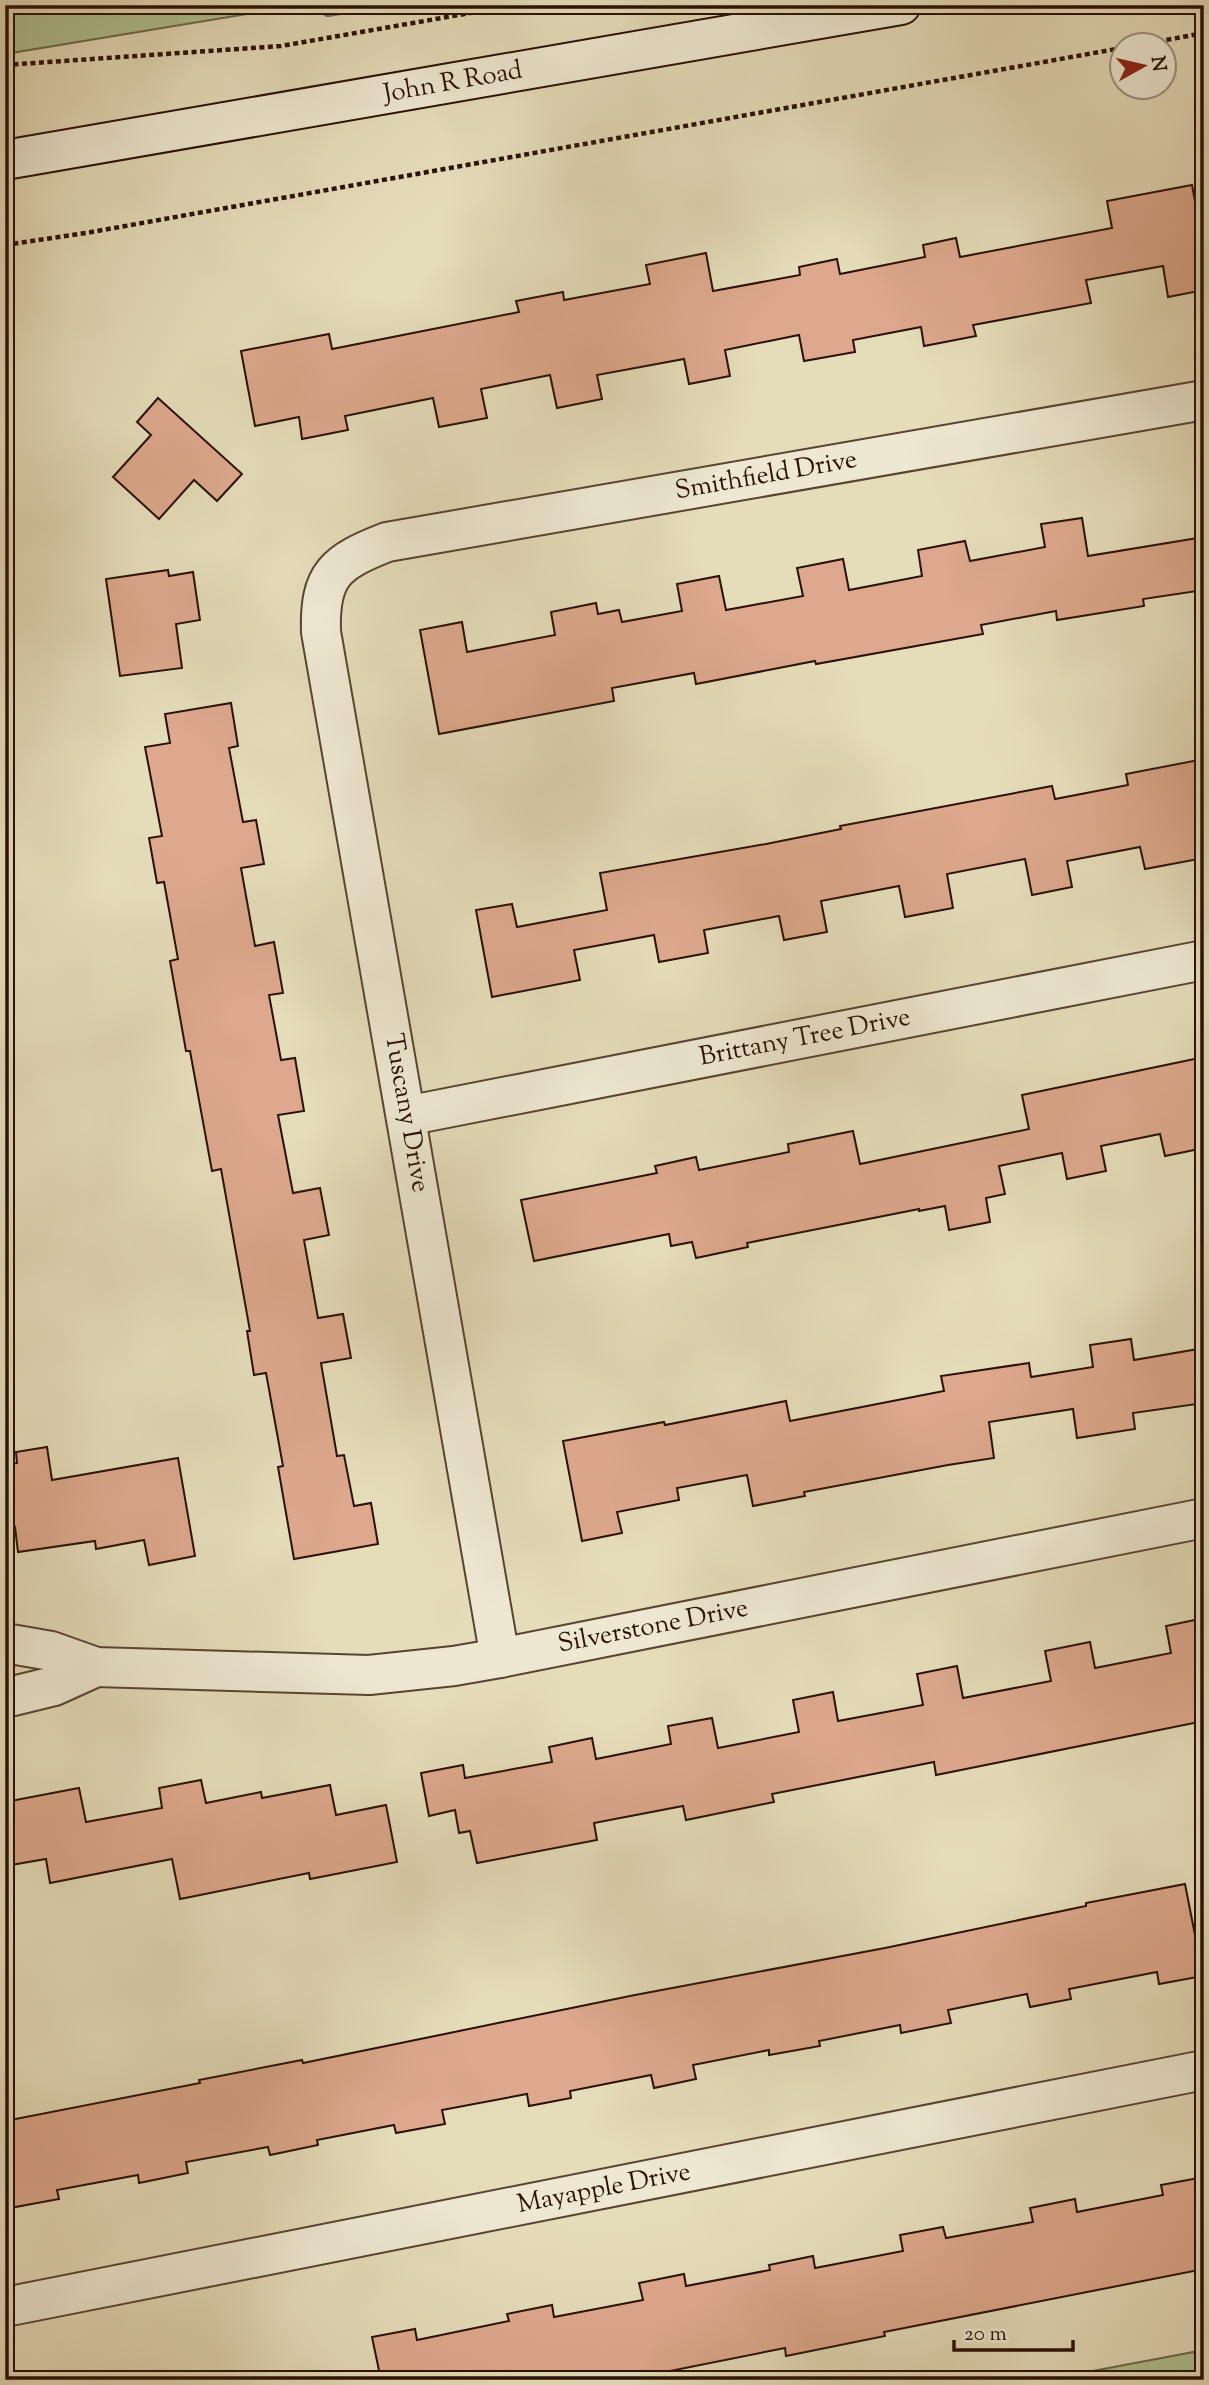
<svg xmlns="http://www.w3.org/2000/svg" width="1209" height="2385" font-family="'Sorts Mill Goudy',serif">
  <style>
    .green { fill: #b0c293; stroke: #6c6a4b; stroke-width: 2 }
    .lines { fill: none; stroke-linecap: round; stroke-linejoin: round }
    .stream { stroke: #6a776b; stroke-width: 12 }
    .building { fill: #dda88d; stroke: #291103; stroke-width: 2 }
    .minor-casing { stroke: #584431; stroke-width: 42 }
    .secondary-casing { stroke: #291103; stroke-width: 42 }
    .path { stroke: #291103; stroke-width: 4.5; stroke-dasharray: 5 3.5; stroke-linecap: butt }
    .minor { stroke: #eee8d2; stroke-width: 38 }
    .secondary { stroke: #eee8d2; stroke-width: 38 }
    .labels { text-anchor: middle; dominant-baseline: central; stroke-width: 6; stroke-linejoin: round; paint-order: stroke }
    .street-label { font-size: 26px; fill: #291103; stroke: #eee8d2 }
  </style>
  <rect width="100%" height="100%" fill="#e5dcba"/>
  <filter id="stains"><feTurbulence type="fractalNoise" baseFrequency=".00286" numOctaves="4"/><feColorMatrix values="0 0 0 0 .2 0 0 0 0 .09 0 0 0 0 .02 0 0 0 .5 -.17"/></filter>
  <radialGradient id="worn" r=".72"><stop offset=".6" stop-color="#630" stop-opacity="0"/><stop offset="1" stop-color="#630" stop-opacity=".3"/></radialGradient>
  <!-- green -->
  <g class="green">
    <path d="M5 5H302L5 54Z"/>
    <path d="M1204 2350V2380H1045Z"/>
  </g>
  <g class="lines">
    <!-- stream -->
    <path class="stream" d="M328 11 364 5"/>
  </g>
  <!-- building -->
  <g class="building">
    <path d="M1192 185 1204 250V290L1168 297 1163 266 1086 280 1091 303 973 325 976 336 924 346 921 327 853 340 855 352 804 361 799 335 725 350 730 376 689 384 684 359 597 375 602 399 557 408 550 375 481 389 487 418 439 427 433 398 345 416 348 430 302 439 299 417 255 426 241 351 329 334 332 349 519 312 516 301 563 292 564 300 650 284 646 265 706 253 713 291 800 275 799 267 837 259 840 274 925 257 923 245 956 238 960 257 1112 228 1107 201Z"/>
    <path d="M158 398 242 474 217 501 194 480 159 519 113 477 151 435 137 422Z"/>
    <path d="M1082 518 1088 556 1204 537V590L1143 599 1144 606 1057 620 1056 611 981 625 983 634 816 664 815 661 696 684 694 673 612 688 614 701 439 734 420 630 462 622 467 652 555 635 551 612 596 603 598 614 619 610 622 622 682 611 677 584 719 576 726 610 803 596 797 568 843 559 849 590 922 576 918 550 965 541 970 561 1045 547 1041 524Z"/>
    <path d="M168 570 169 576 193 572 200 620 176 624 182 668 120 676 106 579Z"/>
    <path d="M231 703 238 746 229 748 243 822 256 820 264 864 241 868 255 946 274 942 283 993 269 995 281 1060 295 1058 304 1111 278 1115 293 1193 320 1188 329 1235 304 1240 318 1318 343 1314 351 1358 321 1363 337 1456 344 1455 354 1506 371 1503 378 1544 294 1559 278 1467 283 1466 266 1373 254 1375 247 1331H250L221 1169 212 1171 190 1051H186L170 961 178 959 164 882 157 883 149 838 162 836 145 747 170 743 165 714Z"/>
    <path d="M1204 759V858L1145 869 1140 847 1067 861 1072 887 1032 895 1025 859 947 874 953 908 905 917 899 886 821 901 827 932 784 940 779 916 704 930 708 953 659 962 654 935 574 950 580 980 492 997 476 910 512 904 517 927 607 910 600 873 766 844 841 829 840 826 1052 786 1055 799 1128 785 1126 774Z"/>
    <path d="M1204 1057V1148L1165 1156 1160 1134 1101 1146 1106 1171 1067 1179 1062 1153 999 1166 1005 1194 986 1198 990 1222 949 1230 945 1206 919 1211V1209L747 1243 748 1247 696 1258 692 1242 671 1246 669 1234 534 1261 521 1200 657 1173 655 1166 696 1157 699 1170 789 1152 788 1144 853 1131 860 1164 1029 1129 1022 1095Z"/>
    <path d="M1131 1339 1134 1360 1204 1348V1403L1133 1413 1135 1429 1077 1438 1073 1409 989 1422 994 1458 948 1465 804 1492 805 1496 753 1506 747 1475 677 1488 679 1500 617 1512 622 1533 582 1541 563 1441 664 1422 665 1425 786 1401 790 1421 944 1391 941 1376 1029 1363 1031 1377 1093 1367 1090 1345Z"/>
    <path d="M47 1447 52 1480 178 1458 195 1556 149 1565 144 1540 96 1549 95 1541 18 1552 15 1527 5 1529V1464L17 1463 16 1452Z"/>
    <path d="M1204 1618V1721L936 1775 934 1762 772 1794 774 1802 686 1820 683 1806 594 1823 597 1840 477 1863 470 1831 459 1833 455 1810 429 1816 421 1773 463 1765 465 1778 552 1762 549 1747 592 1738 596 1759 671 1744 668 1726 712 1718 718 1748 799 1732 793 1700 833 1692 838 1721 923 1705 917 1674 957 1666 963 1698 1051 1681 1045 1651 1090 1642 1095 1668 1171 1653 1166 1626Z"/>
    <path d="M201 1780 206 1803 261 1792 262 1798 330 1785 336 1815 386 1805 397 1862 310 1879 309 1873 180 1899 172 1859 50 1883 46 1859 5 1866V1802L79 1788 86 1822 162 1808 159 1788Z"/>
    <path d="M1185 1884 1203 1976 1159 1984 1157 1972 1069 1989 1071 1999 1030 2007 1027 1994 948 2010 951 2023 901 2033 900 2025 819 2041 820 2046 769 2055V2050L693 2065 696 2079 654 2088 651 2075 570 2091 571 2098 529 2106 527 2094 442 2110 445 2124 396 2133 394 2125 317 2140 318 2145 270 2155 268 2147 186 2162 188 2173 139 2183 138 2175 57 2190 59 2199 10 2208 5 2188V2121L200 2083 199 2080 302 2060 303 2063 635 1995 885 1948 1086 1906V1903Z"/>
    <path d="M1204 2177V2269L884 2332 885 2336 786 2356 785 2348 625 2380H381L372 2337 415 2329 417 2340 509 2321 507 2314 552 2305 554 2317 643 2300 639 2283 684 2274 686 2286 770 2270 769 2265 813 2256 815 2268 903 2251 900 2235 943 2227 946 2238 1033 2222 1030 2208 1075 2199 1077 2212 1163 2195 1161 2185Z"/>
  </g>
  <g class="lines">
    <!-- minor casing -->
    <g class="minor-casing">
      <g id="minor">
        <path d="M406 1116 1204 960"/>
        <path d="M5 1643 51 1651 96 1667 369 1675 454 1666 500 1658 1204 1518"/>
        <path d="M500 1658 321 632C319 574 336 562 387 542L1204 400"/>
        <path d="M5 1698 54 1686 96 1667"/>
        <path d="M5 2307 1204 2070"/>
      </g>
    </g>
    <!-- secondary casing -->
    <g class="secondary-casing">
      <path id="secondary" d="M5 160 901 5"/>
    </g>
    <!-- path -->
    <g class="path">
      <path d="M1133 46 1204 33"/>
      <path d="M5 65 281 46 516 5"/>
      <path d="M5 245 86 233 1122 48"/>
    </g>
    <!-- minor -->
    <use href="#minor" class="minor"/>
    <!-- secondary -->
    <use href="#secondary" class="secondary"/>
  </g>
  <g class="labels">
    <!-- street labels -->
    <g class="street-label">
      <text transform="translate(453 83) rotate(-10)">John R Road</text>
      <text transform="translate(766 476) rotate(-10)">Smithfield Drive</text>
      <text transform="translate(805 1038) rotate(-11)">Brittany Tree Drive</text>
      <text transform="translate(406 1113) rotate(80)">Tuscany Drive</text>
      <text transform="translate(653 1627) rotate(-11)">Silverstone Drive</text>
      <text transform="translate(604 2189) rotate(-11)">Mayapple Drive</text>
    </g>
  </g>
  <!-- margin -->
  <rect width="1209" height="2385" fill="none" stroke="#e5dcba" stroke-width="28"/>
  <rect x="7" y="7" width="1195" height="2371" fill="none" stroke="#291103" stroke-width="3.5"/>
  <rect x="14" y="14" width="1181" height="2357" fill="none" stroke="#291103" stroke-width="2"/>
  <!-- north arrow -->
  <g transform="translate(1143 66) rotate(82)"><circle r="33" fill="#eee8d2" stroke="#9f927f" stroke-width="2"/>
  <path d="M0-5L12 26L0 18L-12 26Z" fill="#8f2418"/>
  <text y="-10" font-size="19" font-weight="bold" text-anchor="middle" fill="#291103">N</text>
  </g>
  <!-- scale -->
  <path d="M954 2340v10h119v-10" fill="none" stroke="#291103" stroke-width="3.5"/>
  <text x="964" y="2340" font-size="21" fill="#291103" stroke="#eee8d2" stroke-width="5" paint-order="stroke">20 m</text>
  <rect width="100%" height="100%" filter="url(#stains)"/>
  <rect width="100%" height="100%" fill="url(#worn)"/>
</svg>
